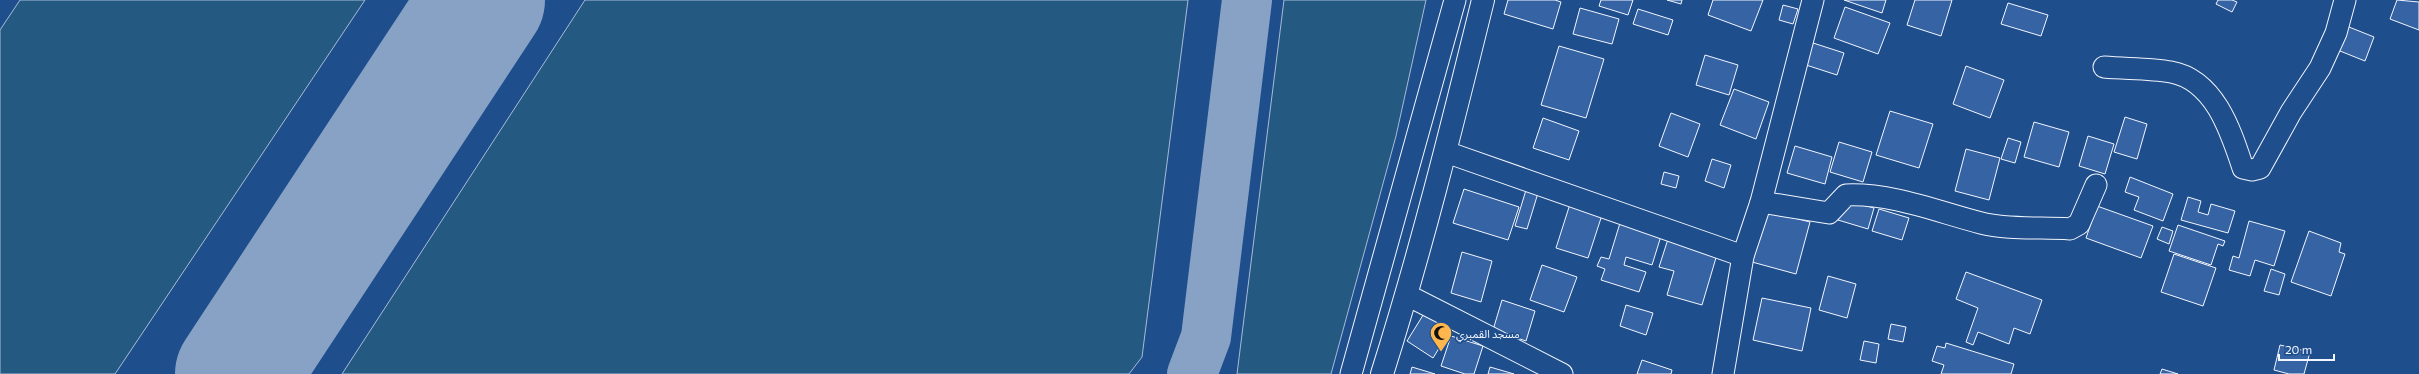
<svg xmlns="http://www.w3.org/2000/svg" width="2419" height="374" font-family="Commissioner,'Noto Sans Arabic',sans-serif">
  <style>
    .green { fill: #245a82; stroke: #a8bbd7 }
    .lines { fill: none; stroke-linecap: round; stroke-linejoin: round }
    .taxiway { stroke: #88a2c6; stroke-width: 50 }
    .runway { stroke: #88a2c6; stroke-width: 124 }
    .building { fill: #3563a3; stroke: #f2f6ff }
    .minor-casing { stroke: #f2f6ff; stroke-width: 23 }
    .major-casing { stroke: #f2f6ff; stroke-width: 24 }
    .minor { stroke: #1f4e8c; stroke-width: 21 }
    .major { stroke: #1f4e8c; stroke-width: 22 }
    .labels { text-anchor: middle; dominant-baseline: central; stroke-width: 3; stroke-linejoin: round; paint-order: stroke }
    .poi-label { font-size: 11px; fill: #f2f6ff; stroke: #1f4e8c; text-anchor: start }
  </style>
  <rect width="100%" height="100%" fill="#1f4e8c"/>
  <!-- green -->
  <g class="green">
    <path d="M20 0H365L115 374H0V30Z"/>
    <path d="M585 0H1188L1142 357 1129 374H342Z"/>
    <path d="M1284 0H1426L1396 136 1331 374H1237Z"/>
  </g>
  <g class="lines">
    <!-- taxiway -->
    <path class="taxiway" d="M1192 374 1206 337 1247 0"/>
    <!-- runway -->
    <path class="runway" d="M237 374 483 0"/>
  </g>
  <!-- building -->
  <g class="building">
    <path d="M1508 0H1555L1561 2 1553 29 1504 14Z"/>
    <path d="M1601 0H1633L1628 15 1599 6Z"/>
    <path d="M1667 0H1682L1681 4Z"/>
    <path d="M1713 0H1763L1751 31 1708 15Z"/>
    <path d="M1844 0H1886L1882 13Z"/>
    <path d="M1915 0H1952L1941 36 1907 25Z"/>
    <path d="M2218 0H2232L2237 2 2232 12 2216 4Z"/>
    <path d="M2397 0 2419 2V30L2390 19Z"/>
    <path d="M2008 3 2048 15 2041 36 2001 24Z"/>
    <path d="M1783 5 1798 9 1793 24 1779 20Z"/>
    <path d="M1845 7 1890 23 1878 54 1834 38Z"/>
    <path d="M1580 8 1619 19 1612 44 1573 34Z"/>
    <path d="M1638 9 1673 20 1668 35 1633 24Z"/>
    <path d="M2344 25 2374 37 2365 61 2335 49Z"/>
    <path d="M1810 42 1844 53 1837 75 1803 64Z"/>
    <path d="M1559 46 1604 59 1586 118 1541 105Z"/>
    <path d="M1705 55 1738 65 1729 95 1696 85Z"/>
    <path d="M1966 66 2004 80 1990 118 1953 104Z"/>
    <path d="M1734 89 1769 102 1756 139 1720 125Z"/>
    <path d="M1890 111 1933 124 1919 168 1876 155Z"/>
    <path d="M1671 113 1700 124 1688 157 1659 146Z"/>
    <path d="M2125 117 2147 124 2137 159 2114 152Z"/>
    <path d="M1543 118 1579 131 1569 160 1533 148Z"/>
    <path d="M2034 122 2069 132 2059 167 2024 157Z"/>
    <path d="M2088 136 2114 144 2105 174 2079 166Z"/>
    <path d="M2008 138 2021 142 2015 163 2001 159Z"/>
    <path d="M1839 142 1872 152 1863 182 1830 172Z"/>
    <path d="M1795 146 1832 157 1825 184 1787 173Z"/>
    <path d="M1966 149 2000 158 1989 200 1955 191Z"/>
    <path d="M1712 159 1731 165 1724 188 1705 181Z"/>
    <path d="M1664 172 1679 176 1676 188 1661 184Z"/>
    <path d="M2130 177 2173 194 2163 221 2134 210 2139 197 2125 192Z"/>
    <path d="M1464 189 1519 207 1508 240 1453 223Z"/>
    <path d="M1526 190 1538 193 1527 229 1515 226Z"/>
    <path d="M2188 197 2201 201 2198 212 2208 215 2211 204 2235 211 2228 233 2181 220Z"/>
    <path d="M1844 200 1874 208 1868 229 1838 220Z"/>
    <path d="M1570 204 1602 215 1588 258 1556 248Z"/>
    <path d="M2097 206 2153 226 2141 258 2086 238Z"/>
    <path d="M1879 209 1909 218 1902 240 1872 231Z"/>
    <path d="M1767 211 1810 222 1796 274 1752 262Z"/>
    <path d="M2249 221 2285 231 2274 266 2255 260 2250 276 2229 270 2233 256 2239 258Z"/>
    <path d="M1620 223 1661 236 1652 265 1626 257 1624 265 1646 272 1639 292 1601 280 1605 269 1597 266 1601 257 1609 259Z"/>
    <path d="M2178 225 2225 241 2223 246 2218 244 2211 265 2169 251Z"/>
    <path d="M2162 227 2173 231 2169 244 2157 239Z"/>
    <path d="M2309 231 2341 243 2339 252 2345 254 2331 296 2291 282Z"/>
    <path d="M1669 236 1718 251 1702 305 1667 295 1674 271 1659 267Z"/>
    <path d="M1462 252 1492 261 1481 302 1451 293Z"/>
    <path d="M2174 254 2216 268 2203 306 2161 292Z"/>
    <path d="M1542 265 1577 277 1564 312 1530 300Z"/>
    <path d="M2271 269 2285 274 2279 295 2264 291Z"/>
    <path d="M1966 272 2042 300 2030 334 2014 328 2009 344 1978 332 1973 345 1966 342 1978 308 1956 299Z"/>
    <path d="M1828 276 1856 284 1847 318 1819 310Z"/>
    <path d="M1762 298 1811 308 1802 351 1753 340Z"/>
    <path d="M1502 300 1535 311 1526 341 1493 330Z"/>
    <path d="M1626 305 1653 313 1646 335 1620 326Z"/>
    <path d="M1425 312 1451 329 1433 358 1407 341Z"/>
    <path d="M1891 324 1906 327 1903 342 1888 339Z"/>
    <path d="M1451 336 1483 346 1474 374H1465L1441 366Z"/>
    <path d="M1864 341 1879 344 1876 363 1860 360Z"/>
    <path d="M1946 343 2014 364 2011 374H1941L1944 365 1932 361 1937 346 1945 348Z"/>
    <path d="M2280 345 2310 352 2304 374H2289L2274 370Z"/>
    <path d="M1642 360 1672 370 1671 374H1637Z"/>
    <path d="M1412 367 1435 374H1410Z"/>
    <path d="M1490 367 1514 374H1488Z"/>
    <path d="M2162 369 2178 374H2160Z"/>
  </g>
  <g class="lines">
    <!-- minor casing -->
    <g class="minor-casing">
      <g id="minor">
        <path d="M2104 67C2126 69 2150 68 2171 72 2215 80 2231 132 2243 168L2252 170 2260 168 2291 112 2320 68 2336 33 2345 0"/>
        <path d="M1446 152 1743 256"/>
        <path d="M1761 202 1829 213 1846 195C1892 193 1938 212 1981 223 2007 230 2043 227 2070 229L2079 224 2096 185"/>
        <path d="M1407 295 1562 374"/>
        <path d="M1351 374 1455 0"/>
        <path d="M1723 374 1743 256 1761 202 1813 0"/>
      </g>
    </g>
    <!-- major casing -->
    <g class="major-casing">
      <path id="major" d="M1382 374C1421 251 1452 126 1483 0"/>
    </g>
    <!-- minor -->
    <use href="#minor" class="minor"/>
    <!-- major -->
    <use href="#major" class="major"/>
  </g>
  <!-- icons -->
  <defs>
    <g id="mosque-pin" transform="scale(1.15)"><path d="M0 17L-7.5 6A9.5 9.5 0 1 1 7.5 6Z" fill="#ffb74d" stroke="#1f4e8c"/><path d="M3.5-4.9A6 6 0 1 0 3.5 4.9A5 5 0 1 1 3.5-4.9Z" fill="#111"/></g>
  </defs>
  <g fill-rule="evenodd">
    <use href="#mosque-pin" x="1441" y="333"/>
  </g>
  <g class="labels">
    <!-- poi labels -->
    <g class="poi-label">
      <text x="1456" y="333">مسجد القمبري</text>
    </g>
  </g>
  <!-- scale -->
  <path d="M2279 354v6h55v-6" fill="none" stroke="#f2f6ff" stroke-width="2"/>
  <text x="2285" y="354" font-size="12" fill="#f2f6ff" stroke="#1f4e8c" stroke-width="3" paint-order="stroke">20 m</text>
</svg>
